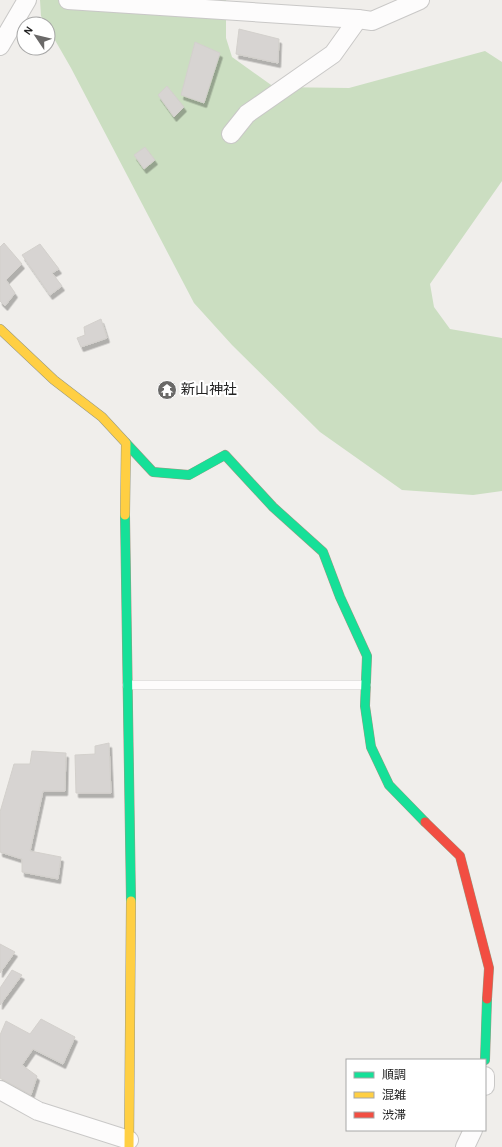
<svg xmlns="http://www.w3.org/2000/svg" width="502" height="1147" font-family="'Alegreya Sans','Noto Sans JP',sans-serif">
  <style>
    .forest { fill: #cbdec1 }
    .building { fill: #d7d4d2; stroke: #d3d0cc; filter: url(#shadow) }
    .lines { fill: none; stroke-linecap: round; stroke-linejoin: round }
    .lane-casing { stroke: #c9c8c7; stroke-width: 10 }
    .street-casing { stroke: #c9c8c7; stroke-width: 20 }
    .fast-casing { stroke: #999a82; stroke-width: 10 }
    .slow-casing { stroke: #999a82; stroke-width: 10 }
    .jam-casing { stroke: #999a82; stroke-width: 10 }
    .lane { stroke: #fdfcfc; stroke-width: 9 }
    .street { stroke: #fdfcfc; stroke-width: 18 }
    .fast { stroke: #16e098; stroke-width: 9 }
    .slow { stroke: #ffcf43; stroke-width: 9 }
    .jam { stroke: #f24e42; stroke-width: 9 }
    .labels { text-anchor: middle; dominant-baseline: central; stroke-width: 4; stroke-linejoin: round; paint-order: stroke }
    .poi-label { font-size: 14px; fill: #222; stroke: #fff; text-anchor: start }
  </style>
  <defs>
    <filter id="shadow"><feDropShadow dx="2.5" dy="4.5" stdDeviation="0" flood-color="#0004"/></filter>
  </defs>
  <rect width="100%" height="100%" fill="#f0eeeb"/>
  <!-- forest -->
  <path class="forest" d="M40 0H226V38L232 57 274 87 349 88 485 51 502 62V181L430 284 434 307 450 329 502 338V491L473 495 402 490 320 432 232 345 194 303 71 68 48 28V24H46L41 16Z"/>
  <!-- building -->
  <g class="building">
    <path d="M239 29 279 39 278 63 236 54Z"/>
    <path d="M195 42 220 53 204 103 181 95Z"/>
    <path d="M167 86 184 107 174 117 158 95Z"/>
    <path d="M145 147 155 160 144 169 134 155Z"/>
    <path d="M4 243 22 264 6 280 15 293 5 306 0 301V247Z"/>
    <path d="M40 244 59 269 52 273 62 286 50 295 22 255Z"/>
    <path d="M101 319 107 338 81 347 77 338 85 335 84 327Z"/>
    <path d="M109 743 111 793H76L75 755 95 754V746Z"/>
    <path d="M32 751 66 753 65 791H43L30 851 61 857 58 879 22 872V859L0 852V812L14 764H30Z"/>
    <path d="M0 944 15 952 0 973Z"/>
    <path d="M12 970 22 975 0 1005V988Z"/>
    <path d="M41 1019 75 1037 63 1064 33 1049 22 1065 37 1076 31 1095 0 1078V1035L6 1021 30 1034Z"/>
  </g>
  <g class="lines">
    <!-- lane casing -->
    <g class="lane-casing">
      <path id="lane" d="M127 685H366"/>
    </g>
    <!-- street casing -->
    <g class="street-casing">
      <g id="street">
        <path d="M68 0 358 19 372 21 420 0"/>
        <path d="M0 46 27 0"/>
        <path d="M231 134 247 114 333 54 358 19"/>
        <path d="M485 1076V1086"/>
        <path d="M0 1090 38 1111 129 1140"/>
        <path d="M465 1147 473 1130"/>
      </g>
    </g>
    <!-- fast casing -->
    <g class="fast-casing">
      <g id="fast">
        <path d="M126 443 153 472 189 475 225 455 273 507 323 552 340 597 367 656 365 706 371 747 389 785 425 822"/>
        <path d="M125 515 131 901"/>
        <path d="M485 1060 487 999"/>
      </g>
    </g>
    <!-- slow casing -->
    <g class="slow-casing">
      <g id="slow">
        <path d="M0 329 54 380 102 417 126 443 125 515"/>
        <path d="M129 1147 131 901"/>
      </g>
    </g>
    <!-- jam casing -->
    <g class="jam-casing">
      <path id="jam" d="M425 822 460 856 489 968 487 999"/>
    </g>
    <!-- lane -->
    <use href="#lane" class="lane"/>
    <!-- street -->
    <use href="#street" class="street"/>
    <!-- fast -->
    <use href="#fast" class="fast"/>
    <!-- slow -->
    <use href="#slow" class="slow"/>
    <!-- jam -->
    <use href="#jam" class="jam"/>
  </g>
  <!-- icons -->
  <defs>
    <g id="temple-disc" transform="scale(1)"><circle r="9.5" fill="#6a6968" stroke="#fff"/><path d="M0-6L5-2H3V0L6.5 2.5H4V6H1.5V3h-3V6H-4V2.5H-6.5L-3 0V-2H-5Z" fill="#fff"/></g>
  </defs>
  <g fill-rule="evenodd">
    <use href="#temple-disc" x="167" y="390"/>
  </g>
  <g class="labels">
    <!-- poi labels -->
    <g class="poi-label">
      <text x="181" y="390">新山神社</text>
    </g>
  </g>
  <!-- legend -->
  <rect x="346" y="1059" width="140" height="72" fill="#ffffff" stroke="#a7a7a7"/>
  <rect x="354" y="1072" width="20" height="6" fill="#16e098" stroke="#a7a7a7"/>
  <text x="382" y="1079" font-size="12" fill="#222222">順調</text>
  <rect x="354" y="1092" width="20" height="6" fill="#ffcf43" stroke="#a7a7a7"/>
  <text x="382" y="1099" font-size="12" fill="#222222">混雑</text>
  <rect x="354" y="1112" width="20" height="6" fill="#f24e42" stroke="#a7a7a7"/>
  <text x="382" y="1119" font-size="12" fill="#222222">渋滞</text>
  <!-- north arrow -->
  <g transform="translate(36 36) rotate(305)"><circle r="19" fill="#ffffff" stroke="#a7a7a7"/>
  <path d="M0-3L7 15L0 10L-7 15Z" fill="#6a6968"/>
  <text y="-6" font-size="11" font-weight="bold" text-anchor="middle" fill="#222222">N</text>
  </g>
</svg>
